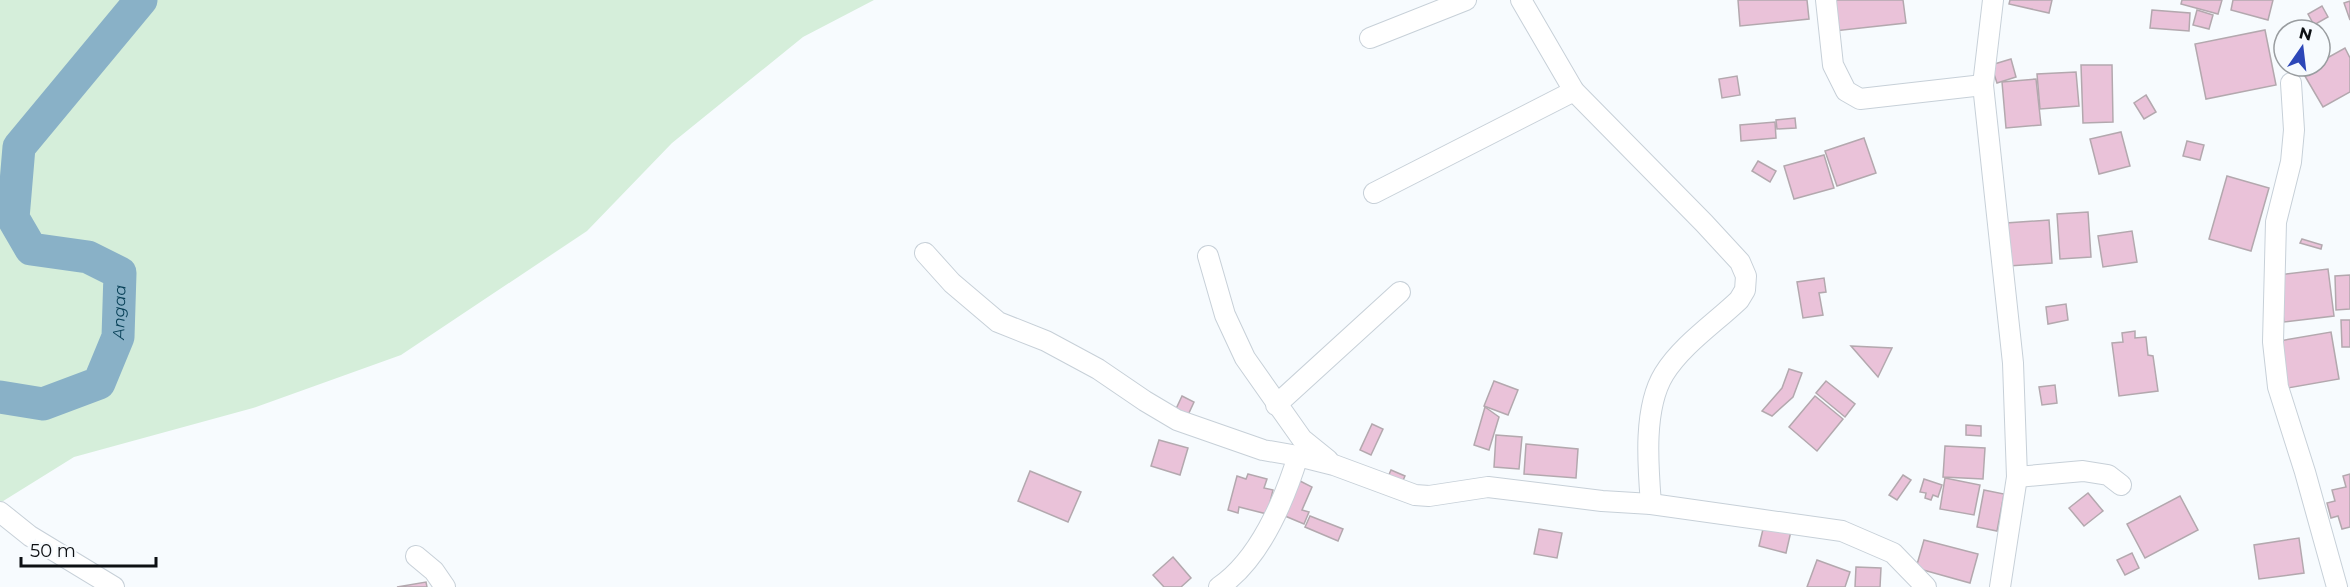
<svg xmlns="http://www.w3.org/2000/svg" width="2350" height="587" font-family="Montserrat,sans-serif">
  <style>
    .green { fill: #d5eeda }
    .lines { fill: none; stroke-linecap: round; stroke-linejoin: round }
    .river { stroke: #89b1c7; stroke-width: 33 }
    .building { fill: #eac2d9; stroke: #b3a8ae; stroke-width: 1.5 }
    .street-casing { stroke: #c7d0d8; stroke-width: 22 }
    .street { stroke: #fff; stroke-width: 20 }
    .labels { text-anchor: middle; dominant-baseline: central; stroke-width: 6; stroke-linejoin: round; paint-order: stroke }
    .water-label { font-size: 16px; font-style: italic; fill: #063f56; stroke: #f7fbfe }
  </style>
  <rect width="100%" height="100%" fill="#f7fbfe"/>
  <!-- green -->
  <path class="green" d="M0 0H874L803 37 672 143 587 231 401 355 253 408 74 457 0 503Z"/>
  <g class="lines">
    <!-- river -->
    <path class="river" id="s1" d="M0 397 43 404 99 383 118 337 120 273 88 257 31 249 13 218 19 147 141 0"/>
  </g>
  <!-- building -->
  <g class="building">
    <path d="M1738 0H1807L1809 19 1740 26Z"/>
    <path d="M1830 0H1903L1906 23 1834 31Z"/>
    <path d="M2010 0H2052L2049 13 2009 4Z"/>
    <path d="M2182 0H2222L2218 14 2181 4Z"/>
    <path d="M2233 0H2273L2268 20 2231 10Z"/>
    <path d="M2350 1V20L2344 3Z"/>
    <path d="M2322 6 2328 17 2314 25 2308 14Z"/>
    <path d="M2152 10 2190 13 2189 31 2150 28Z"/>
    <path d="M2197 10 2213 15 2209 29 2193 25Z"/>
    <path d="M2265 30 2276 85 2206 99 2195 44Z"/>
    <path d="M2345 48 2350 58V92L2323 107 2302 71 2312 66H2320V62Z"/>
    <path d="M2011 59 2016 77 1997 83 1991 65Z"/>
    <path d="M2081 65H2112L2113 122 2083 123Z"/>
    <path d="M2076 72 2079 106 2040 109 2037 74Z"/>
    <path d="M1737 76 1740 95 1722 98 1719 79Z"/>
    <path d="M2036 79 2041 125 2006 128 2002 82Z"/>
    <path d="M2146 95 2156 112 2144 119 2134 103Z"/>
    <path d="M1795 118 1796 128 1777 129 1776 120Z"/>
    <path d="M1775 122 1776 138 1741 141 1740 125Z"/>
    <path d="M2121 132 2130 166 2099 174 2090 139Z"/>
    <path d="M1864 138 1876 173 1837 186 1825 151Z"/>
    <path d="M2187 141 2204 145 2200 160 2183 156Z"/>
    <path d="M1824 155 1834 188 1794 199 1784 166Z"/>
    <path d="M1758 161 1776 171 1770 182 1752 171Z"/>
    <path d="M2227 176 2269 188 2251 251 2209 239Z"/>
    <path d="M2088 212 2091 257 2060 259 2057 214Z"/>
    <path d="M2049 220 2052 263 2009 266 2006 223Z"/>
    <path d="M2132 231 2137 262 2103 267 2098 236Z"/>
    <path d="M2302 239 2322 245 2321 249 2300 243Z"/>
    <path d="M2328 269 2334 316 2284 322 2278 275Z"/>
    <path d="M2350 275V309L2336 310 2335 276Z"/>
    <path d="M1824 278 1826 292 1819 293 1823 315 1803 318 1797 282Z"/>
    <path d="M2066 304 2068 320 2048 324 2046 307Z"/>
    <path d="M2341 320H2350V347H2342Z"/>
    <path d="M2135 331V338L2146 337 2148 355 2153 356 2158 391 2119 396 2112 343 2123 342 2122 333Z"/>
    <path d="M2331 332 2339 379 2288 388 2279 341Z"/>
    <path d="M1851 346 1892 348 1878 377Z"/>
    <path d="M1789 369 1802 373 1793 397 1772 416 1762 411 1782 388Z"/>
    <path d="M1494 381 1518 390 1508 415 1484 406Z"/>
    <path d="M1826 381 1855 404 1845 417 1816 393Z"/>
    <path d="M2055 385 2057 403 2042 405 2039 387Z"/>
    <path d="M1182 396 1194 402 1188 415 1176 409Z"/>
    <path d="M1815 396 1843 419 1817 451 1789 427Z"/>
    <path d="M1485 407 1499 417 1489 450 1474 445Z"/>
    <path d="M1372 424 1383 429 1371 455 1360 450Z"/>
    <path d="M1966 425 1981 426V436L1966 435Z"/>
    <path d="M1496 435 1522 437 1519 469 1494 467Z"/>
    <path d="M1159 440 1188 448 1180 475 1151 466Z"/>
    <path d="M1526 444 1578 449 1576 478 1524 474Z"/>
    <path d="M1945 446 1985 448 1983 479 1943 477Z"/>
    <path d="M1391 470 1405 476 1401 485 1387 479Z"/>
    <path d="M1030 471 1081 492 1068 522 1018 501Z"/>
    <path d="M1248 474 1267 479 1264 488 1273 490 1267 514 1239 507 1238 513 1228 510 1237 476 1246 479Z"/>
    <path d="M2350 474V527L2342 529 2338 516 2331 518 2327 503 2335 501 2332 490 2346 487 2343 476Z"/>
    <path d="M1903 475 1911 480 1897 500 1889 495Z"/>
    <path d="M1945 478 1980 485 1974 515 1940 509Z"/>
    <path d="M1924 479 1942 485 1938 497 1933 495 1931 500 1925 498 1926 493 1920 492Z"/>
    <path d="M1300 481 1312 487 1302 510 1309 512 1304 524 1285 516Z"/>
    <path d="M1984 490 2004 494 1997 531 1977 527Z"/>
    <path d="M2088 493 2103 511 2084 526 2069 508Z"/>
    <path d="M2180 496 2198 530 2145 558 2127 524Z"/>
    <path d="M1310 516 1343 529 1338 541 1305 527Z"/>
    <path d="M1764 525 1791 531 1786 553 1759 546Z"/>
    <path d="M1539 529 1562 533 1557 558 1534 554Z"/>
    <path d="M2299 538 2304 573 2259 579 2254 545Z"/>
    <path d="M1924 540 1978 554 1970 583 1916 568Z"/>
    <path d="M2132 553 2139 568 2125 575 2117 560Z"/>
    <path d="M1173 557 1191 578 1181 587H1164L1153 575Z"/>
    <path d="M1817 560 1850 572 1845 587H1807Z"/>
    <path d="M1856 567 1881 568 1880 587H1855Z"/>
    <path d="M426 582 427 587H397Z"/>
  </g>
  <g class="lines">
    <!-- street casing -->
    <g class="street-casing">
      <g id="street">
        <path d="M1521 0 1574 91 1704 223 1740 262 1746 276 1745 290 1739 300C1715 323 1682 345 1664 374 1643 408 1648 466 1651 504"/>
        <path d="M1826 0 1833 65 1846 91 1860 99 1983 85"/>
        <path d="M1993 0 1983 85 2013 363 2017 477 2000 587"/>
        <path d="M1370 38 1466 0"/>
        <path d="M2291 83 2294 130 2291 162 2276 222 2273 342 2278 387 2305 472 2337 587"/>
        <path d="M1374 193 1574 91"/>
        <path d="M925 253 952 283 998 322 1046 341 1098 369 1145 401 1177 420 1263 450 1298 456 1334 465 1415 495 1429 496 1488 487 1602 501 1651 504 1842 531 1893 553 1926 587"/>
        <path d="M1208 256 1225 315 1245 358 1302 439 1328 460"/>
        <path d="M1276 405 1400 292"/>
        <path d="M2017 477 2083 471 2108 475 2121 485"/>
        <path d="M0 512 30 536 114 587"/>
        <path d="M416 556 434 571 445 587"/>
        <path d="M1219 587C1259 560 1284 501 1298 456"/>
      </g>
    </g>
    <!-- street -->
    <use href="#street" class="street"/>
  </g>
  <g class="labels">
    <!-- water labels -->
    <g class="water-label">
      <text stroke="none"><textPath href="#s1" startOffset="178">Angaa</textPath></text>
    </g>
  </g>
  <!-- north arrow -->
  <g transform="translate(2302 48) rotate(14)"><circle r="28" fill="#f7fbfe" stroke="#999da0" stroke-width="1.5"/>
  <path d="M0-4.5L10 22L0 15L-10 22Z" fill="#2d47b8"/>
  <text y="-9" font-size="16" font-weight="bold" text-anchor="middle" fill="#0d1013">N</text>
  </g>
  <!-- scale -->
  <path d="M21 557v9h135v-9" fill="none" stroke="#0d1013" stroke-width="3"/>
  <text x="30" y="557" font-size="18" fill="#0d1013" stroke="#f7fbfe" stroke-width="4.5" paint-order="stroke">50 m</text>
</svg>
